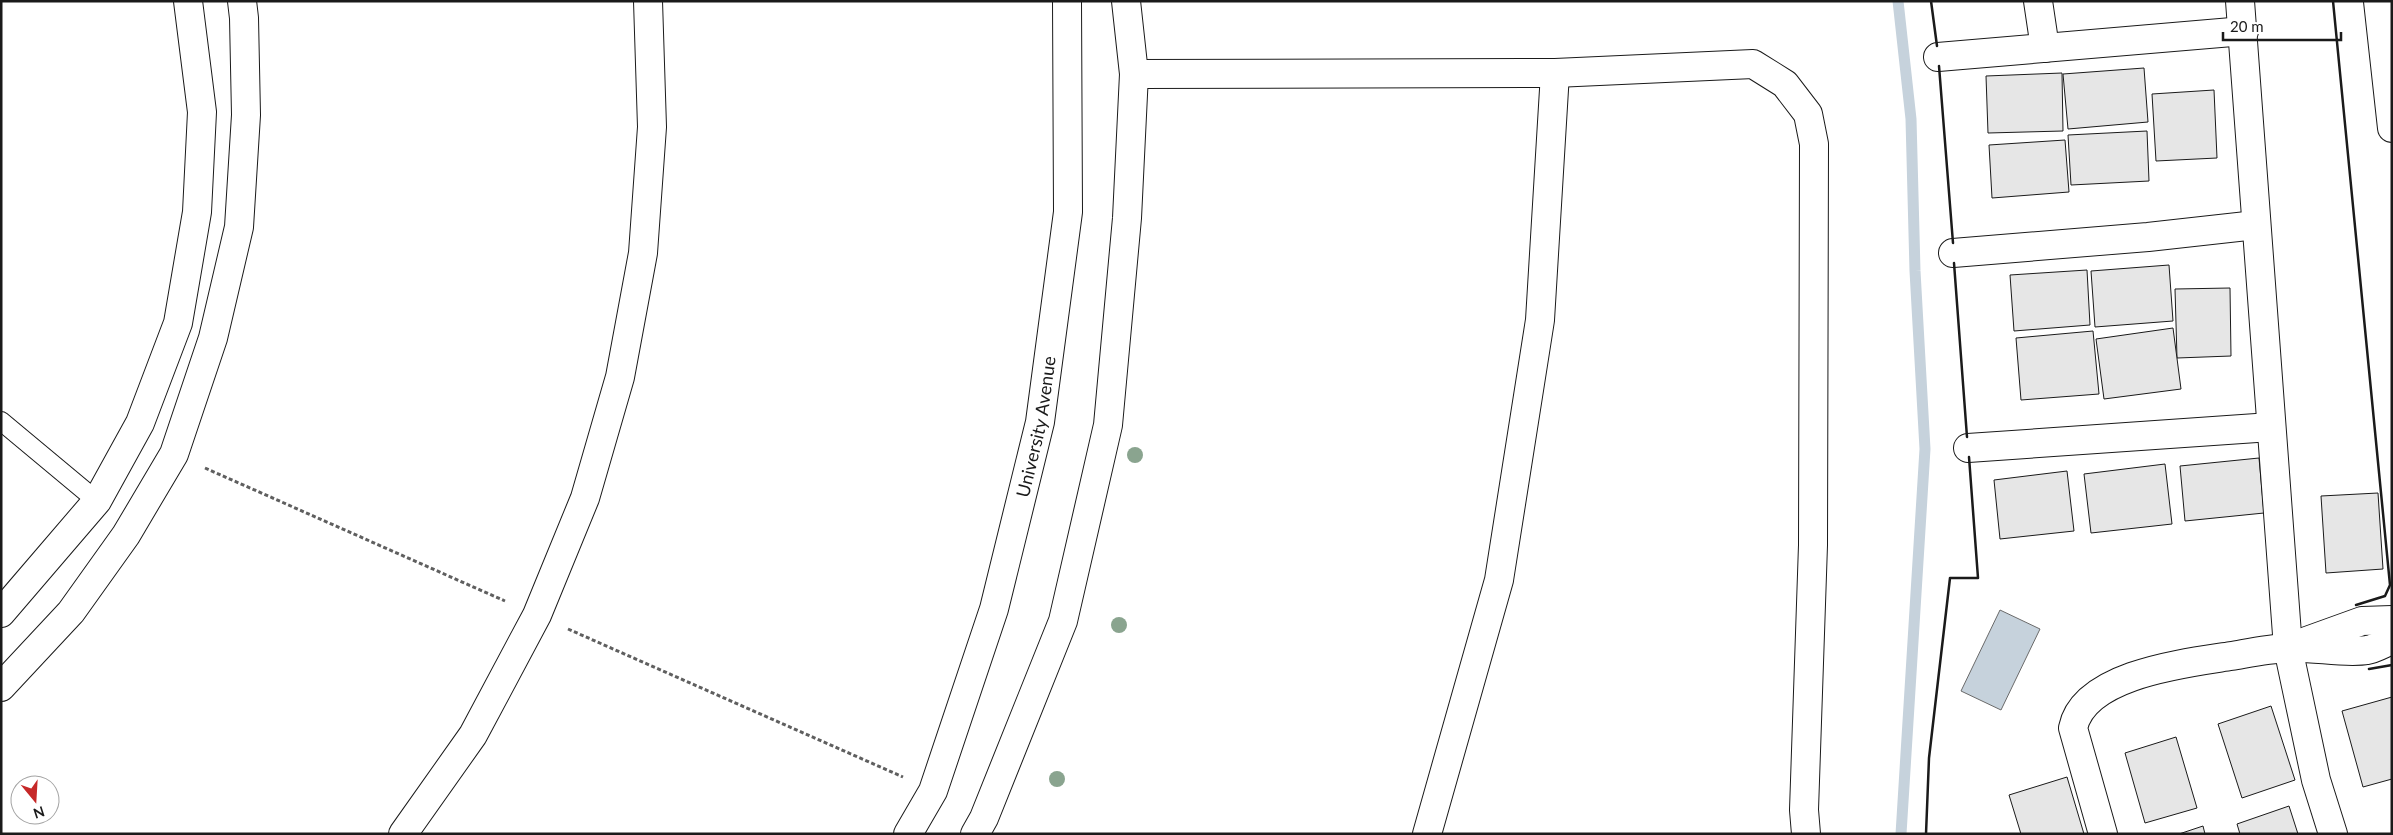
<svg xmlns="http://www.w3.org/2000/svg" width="2393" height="835" font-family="Lato,sans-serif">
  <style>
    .water { fill: #c6d2dc; stroke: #6a6a6a }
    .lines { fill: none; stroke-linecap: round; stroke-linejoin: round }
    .stream { stroke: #c6d2dc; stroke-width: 11 }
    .building { fill: #e6e6e6; stroke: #1a1a1a }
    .lane-casing { stroke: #1a1a1a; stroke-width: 20 }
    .street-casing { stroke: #1a1a1a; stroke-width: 30 }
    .secondary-casing { stroke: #1a1a1a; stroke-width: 30 }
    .path { stroke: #5f5f5f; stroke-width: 3; stroke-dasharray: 4 2.5; stroke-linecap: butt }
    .lane { stroke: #fff; stroke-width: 18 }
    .street { stroke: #fff; stroke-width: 28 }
    .secondary { stroke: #fff; stroke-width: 28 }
    .wall { stroke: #1a1a1a; stroke-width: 2.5 }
    .tree { fill: #8aa48f }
    .labels { text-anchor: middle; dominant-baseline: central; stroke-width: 4; stroke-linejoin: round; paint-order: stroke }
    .street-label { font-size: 18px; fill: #1a1a1a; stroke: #fff }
  </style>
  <rect width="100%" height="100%" fill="#fff"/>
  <!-- water -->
  <path class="water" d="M2000 610 2040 629 2001 710 1961 691Z"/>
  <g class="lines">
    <!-- stream -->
    <path class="stream" d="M1898 1 1911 119 1915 271 1925 449 1901 834"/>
  </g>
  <!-- building -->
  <g class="building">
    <path d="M2144 68 2148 122 2068 129 2063 74Z"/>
    <path d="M2062 73 2063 131 1988 133 1986 76Z"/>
    <path d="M2214 90 2217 158 2156 161 2152 94Z"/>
    <path d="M2147 131 2149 181 2071 185 2068 135Z"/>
    <path d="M2065 140 2069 192 1992 198 1989 145Z"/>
    <path d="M2169 265 2173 321 2095 327 2091 271Z"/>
    <path d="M2087 270 2090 325 2014 331 2010 275Z"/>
    <path d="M2230 288 2231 356 2177 358 2175 289Z"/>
    <path d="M2173 328 2181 389 2104 399 2096 339Z"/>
    <path d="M2093 331 2099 394 2021 400 2016 338Z"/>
    <path d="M2259 458 2264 513 2185 521 2180 466Z"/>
    <path d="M2165 464 2172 524 2091 533 2084 474Z"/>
    <path d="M2067 471 2074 531 2000 539 1994 480Z"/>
    <path d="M2378 493 2383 569 2326 573 2321 496Z"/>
    <path d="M2392 697V779L2363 787 2342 711Z"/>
    <path d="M2271 706 2295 780 2242 798 2218 724Z"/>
    <path d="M2176 737 2197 808 2145 823 2125 753Z"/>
    <path d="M2067 777 2084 834H2021L2009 795Z"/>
    <path d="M2289 806 2298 834H2240L2237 824Z"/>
    <path d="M2203 826 2205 834H2179Z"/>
  </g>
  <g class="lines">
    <!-- lane casing -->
    <g class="lane-casing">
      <path id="lane" d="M1 421 97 501"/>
    </g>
    <!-- street casing -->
    <g class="street-casing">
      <g id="street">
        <path d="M2038 1 2045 48"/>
        <path d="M2240 1 2288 648 2316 780 2333 834"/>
        <path d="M2378 1 2392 128"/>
        <path d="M1938 57 2244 31"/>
        <path d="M1134 74 1555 73 1753 64 1785 84 1808 114 1814 144 1813 545 1804 810 1806 834"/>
        <path d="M1953 253 2148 237 2256 225"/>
        <path d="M1968 448 2271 427"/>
        <path d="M1 613 97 501 140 423 178 323 197 212 202 112 188 1"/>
        <path d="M2301 643 2362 621 2392 620"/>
        <path d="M1 687 71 612 126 535 174 454 213 338 239 227 246 115 244 18 242 1"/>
        <path d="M403 834 473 735 537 615 585 498 620 377 643 253 652 127 648 1"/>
        <path d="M1427 834 1499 580 1540 320 1555 73"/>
        <path d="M2103 834 2073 728C2084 674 2186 663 2231 656 2249 653 2268 649 2287 648 2311 646 2345 654 2367 650 2375 649 2384 643 2392 640"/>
      </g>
    </g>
    <!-- secondary casing -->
    <g class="secondary-casing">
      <g id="secondary">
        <path id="s1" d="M908 834 933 791 994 609 1040 422 1068 212 1067 1"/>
        <path d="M975 834 984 818 1063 621 1108 425 1127 218 1134 74 1126 1"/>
      </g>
    </g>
    <!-- path -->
    <g class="path">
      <path d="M205 468 505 601"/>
      <path d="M568 629 903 777"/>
    </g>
    <!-- lane -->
    <use href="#lane" class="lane"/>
    <!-- street -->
    <use href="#street" class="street"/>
    <!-- secondary -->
    <use href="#secondary" class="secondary"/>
    <!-- wall -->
    <g class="wall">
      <path d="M1931 1 1937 46"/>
      <path d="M2333 1 2390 585 2385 596 2356 605"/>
      <path d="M1939 66 1953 243"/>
      <path d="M1954 263 1967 437"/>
      <path d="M2369 669 2392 665"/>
      <path d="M1926 834 1929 758 1950 578H1978L1969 457"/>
    </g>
  </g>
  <!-- trees -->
  <g class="tree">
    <circle cx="1135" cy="455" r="8"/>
    <circle cx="1119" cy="625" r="8"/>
    <circle cx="1057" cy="779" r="8"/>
  </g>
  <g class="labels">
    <!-- street labels -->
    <g class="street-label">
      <text stroke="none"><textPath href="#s1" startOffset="429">University Avenue</textPath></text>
    </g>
  </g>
  <!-- border -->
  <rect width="2393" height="835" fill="none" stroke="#1a1a1a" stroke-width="5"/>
  <!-- north arrow -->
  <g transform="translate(35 800) rotate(162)"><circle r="24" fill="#ffffff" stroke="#a3a3a3"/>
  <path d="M0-4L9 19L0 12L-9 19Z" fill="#c62828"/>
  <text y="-8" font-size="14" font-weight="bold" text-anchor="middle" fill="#1a1a1a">N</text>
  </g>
  <!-- scale -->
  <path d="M2223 32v8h118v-8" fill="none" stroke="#1a1a1a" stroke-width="2.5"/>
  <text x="2230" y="32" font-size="15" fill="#1a1a1a" stroke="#ffffff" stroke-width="4" paint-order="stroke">20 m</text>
</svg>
